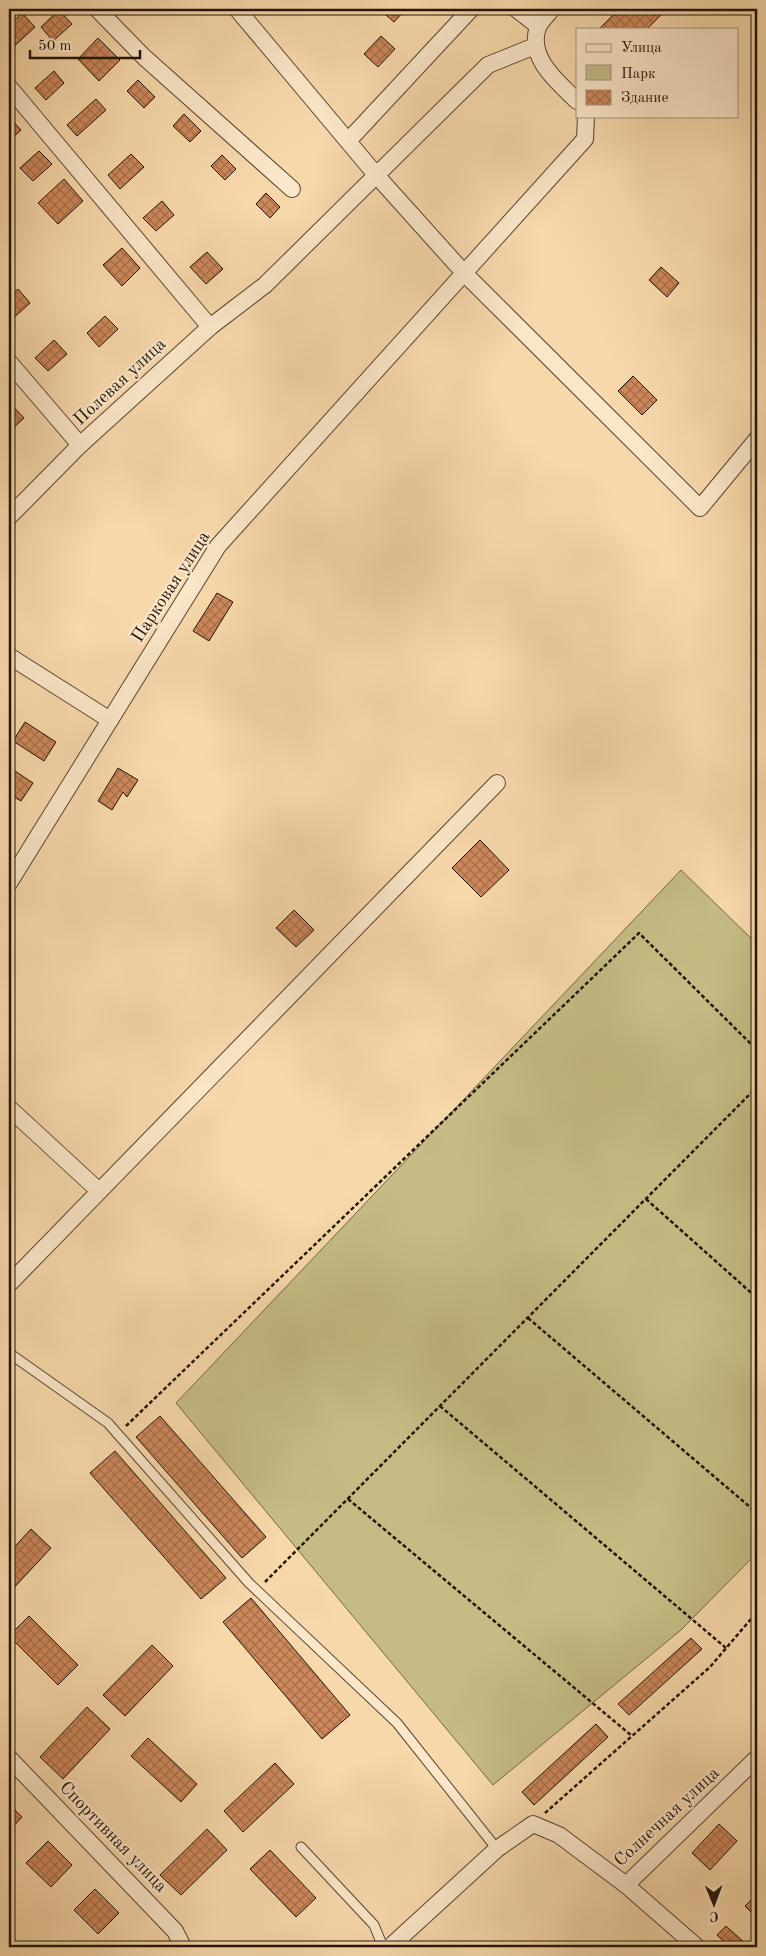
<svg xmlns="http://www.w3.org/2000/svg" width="766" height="1956" font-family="'Old Standard TT',serif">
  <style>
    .green { fill: #c4bc84; stroke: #726846 }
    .building { fill: url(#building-cross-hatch); stroke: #201409 }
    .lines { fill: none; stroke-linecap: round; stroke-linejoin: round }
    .lane-casing { stroke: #564531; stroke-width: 11 }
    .street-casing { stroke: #564531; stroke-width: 18 }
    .path { stroke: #201409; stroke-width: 2.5; stroke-dasharray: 4 2.5; stroke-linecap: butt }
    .lane { stroke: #fae6c8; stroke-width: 9 }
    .street { stroke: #fae6c8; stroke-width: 16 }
    .labels { text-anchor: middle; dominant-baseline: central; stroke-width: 4.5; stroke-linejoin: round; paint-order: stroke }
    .street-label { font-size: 18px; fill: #201409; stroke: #fae6c8 }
  </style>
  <defs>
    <pattern id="building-cross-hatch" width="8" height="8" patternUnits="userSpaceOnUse" patternTransform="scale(1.25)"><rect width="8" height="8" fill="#cd885b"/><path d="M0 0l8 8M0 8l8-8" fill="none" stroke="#a66e49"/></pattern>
  </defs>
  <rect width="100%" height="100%" fill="#f7d8aa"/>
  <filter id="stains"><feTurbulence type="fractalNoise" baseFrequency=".004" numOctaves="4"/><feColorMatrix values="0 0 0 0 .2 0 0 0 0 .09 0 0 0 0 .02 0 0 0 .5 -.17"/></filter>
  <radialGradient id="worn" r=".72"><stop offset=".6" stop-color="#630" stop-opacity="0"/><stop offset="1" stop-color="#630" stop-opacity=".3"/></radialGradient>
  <!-- green -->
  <path class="green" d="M681 870 757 944V1553L681 1630 493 1785 176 1403Z"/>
  <!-- building -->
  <g class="building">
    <path d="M379 9H406L394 22Z"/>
    <path d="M619 9H657L662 14 647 29H599Z"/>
    <path d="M59 10 72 24 53 41 41 27Z"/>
    <path d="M22 13 35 27 9 51V25Z"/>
    <path d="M381 36 395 49 378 67 364 54Z"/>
    <path d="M98 38 120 60 99 81 78 59Z"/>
    <path d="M54 71 64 83 46 100 35 88Z"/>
    <path d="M138 80 155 97 144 108 127 91Z"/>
    <path d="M96 99 106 110 77 136 67 125Z"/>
    <path d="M184 114 201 131 190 142 173 126Z"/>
    <path d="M9 117 21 130 9 141Z"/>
    <path d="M39 151 52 164 33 181 20 168Z"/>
    <path d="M131 154 144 167 120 189 108 175Z"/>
    <path d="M222 155 236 169 225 180 211 166Z"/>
    <path d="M64 179 83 201 58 224 38 203Z"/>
    <path d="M266 193 280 207 270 218 256 204Z"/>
    <path d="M162 201 174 215 156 231 143 218Z"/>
    <path d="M122 248 140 268 122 286 103 265Z"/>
    <path d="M207 252 223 269 206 284 190 267Z"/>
    <path d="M661 267 679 283 667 297 649 280Z"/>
    <path d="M18 289 30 303 9 322V297Z"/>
    <path d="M105 316 118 329 99 347 87 333Z"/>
    <path d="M54 340 67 354 48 371 35 358Z"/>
    <path d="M633 376 657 400 642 415 618 391Z"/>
    <path d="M9 402 24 418 9 432Z"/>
    <path d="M217 593 233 602 209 641 193 631Z"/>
    <path d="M25 722 56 742 44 761 13 741Z"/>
    <path d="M9 767 33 783 21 801 9 794Z"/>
    <path d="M118 768 138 780 127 797 123 792 112 810 98 801Z"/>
    <path d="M480 840 509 870 481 897 452 868Z"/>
    <path d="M294 910 314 930 296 947 276 928Z"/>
    <path d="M160 1416 266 1537 242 1558 136 1437Z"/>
    <path d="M115 1451 226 1578 201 1599 90 1473Z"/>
    <path d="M31 1529 51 1548 9 1593V1553Z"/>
    <path d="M251 1598 350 1715 322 1739 223 1622Z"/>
    <path d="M29 1616 78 1665 58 1685 9 1636Z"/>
    <path d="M691 1638 702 1649 629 1715 618 1704Z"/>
    <path d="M152 1645 173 1666 125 1716 103 1695Z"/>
    <path d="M87 1707 110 1729 63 1779 40 1757Z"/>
    <path d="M596 1724 608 1737 534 1805 522 1792Z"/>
    <path d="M148 1738 197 1784 181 1802 131 1756Z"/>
    <path d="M275 1763 294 1784 243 1832 224 1811Z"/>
    <path d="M9 1804 22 1817 9 1831Z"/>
    <path d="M719 1824 737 1841 710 1870 692 1853Z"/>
    <path d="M207 1829 227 1850 181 1895 160 1875Z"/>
    <path d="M48 1841 72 1865 51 1887 26 1863Z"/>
    <path d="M270 1850 316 1898 296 1917 250 1869Z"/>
    <path d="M95 1889 119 1913 98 1934 74 1910Z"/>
    <path d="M757 1894V1918L745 1906Z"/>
    <path d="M726 1926 747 1945 745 1947H730L717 1935Z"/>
  </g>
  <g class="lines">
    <!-- lane casing -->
    <g class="lane-casing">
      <g id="lane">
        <path d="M9 1353 108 1423 249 1583 397 1723 497 1849"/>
        <path d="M301 1847 374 1925 383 1947"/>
      </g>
    </g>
    <!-- street casing -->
    <g class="street-casing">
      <g id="street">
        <path d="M97 9 144 57 292 189"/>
        <path d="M237 9 377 176 465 274 700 508 757 439"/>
        <path d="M516 9 538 26"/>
        <path d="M552 9C548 14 541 21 538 27 527 58 558 82 577 101"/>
        <path d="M9 87 210 327"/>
        <path d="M348 141 471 9"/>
        <path d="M9 362 80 445"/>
        <path d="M9 517 80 445 210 327 265 285 488 65 535 46"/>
        <path d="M9 656 110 720"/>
        <path d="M9 883 218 546 585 139 586 116"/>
        <path d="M9 1108 98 1190"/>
        <path d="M9 1284 497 783"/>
        <path d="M9 1758 175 1931 183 1947"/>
        <path d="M626 1885 697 1947"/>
        <path d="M390 1947 497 1849 533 1824 559 1835 626 1885 757 1758"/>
      </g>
    </g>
    <!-- path -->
    <g class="path">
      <path d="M646 1199 757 1298"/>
      <path d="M528 1318 757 1513"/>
      <path d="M440 1406 726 1648"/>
      <path d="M126 1426 639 933 757 1050"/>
      <path d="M348 1499 632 1736"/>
      <path d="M265 1582 757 1087"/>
      <path d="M545 1813 710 1667 757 1612"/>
    </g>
    <!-- lane -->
    <use href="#lane" class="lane"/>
    <!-- street -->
    <use href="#street" class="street"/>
  </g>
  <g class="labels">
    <!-- street labels -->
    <g class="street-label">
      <text transform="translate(120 382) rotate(-43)">Полевая улица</text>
      <text transform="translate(171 587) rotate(-57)">Парковая улица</text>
      <text transform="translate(667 1817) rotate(-43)">Солнечная улица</text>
      <text transform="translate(113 1837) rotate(46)">Спортивная улица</text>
    </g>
  </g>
  <!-- margin -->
  <rect width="766" height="1956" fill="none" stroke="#f7d8aa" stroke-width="30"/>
  <rect x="10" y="10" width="746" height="1936" fill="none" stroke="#201409" stroke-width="2.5"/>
  <rect x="15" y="15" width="736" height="1926" fill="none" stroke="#201409"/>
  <!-- legend -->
  <rect x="576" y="28" width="162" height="90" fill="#fae6c8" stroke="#a3927c"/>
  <rect x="586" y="44" width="25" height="8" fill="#fae6c8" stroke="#a3927c"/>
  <text x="621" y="52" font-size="15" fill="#201409">Улица</text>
  <rect x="586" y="65" width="25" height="15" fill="#c4bc84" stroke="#a3927c"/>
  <text x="621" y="78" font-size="15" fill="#201409">Парк</text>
  <rect x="586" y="90" width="25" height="15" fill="url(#building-cross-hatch)" stroke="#a3927c"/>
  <text x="621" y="102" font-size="15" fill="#201409">Здание</text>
  <!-- north arrow -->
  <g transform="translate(714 1904) rotate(179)" stroke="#fae6c8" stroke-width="4" paint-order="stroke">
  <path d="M0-4L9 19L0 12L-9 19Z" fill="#201409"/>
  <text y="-8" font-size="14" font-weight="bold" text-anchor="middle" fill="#201409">С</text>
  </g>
  <!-- scale -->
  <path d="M30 50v8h110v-8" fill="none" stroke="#201409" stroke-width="2.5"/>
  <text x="38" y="50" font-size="15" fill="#201409" stroke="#fae6c8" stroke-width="4" paint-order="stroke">50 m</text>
  <rect width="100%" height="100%" filter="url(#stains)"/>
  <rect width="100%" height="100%" fill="url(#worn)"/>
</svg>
